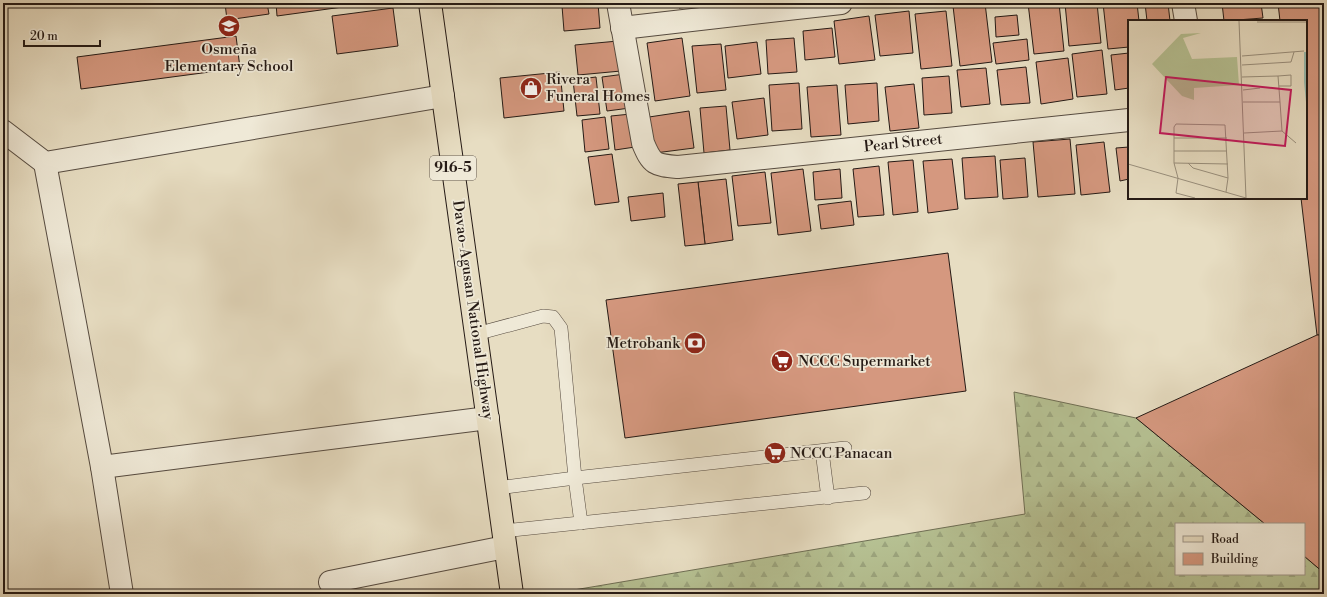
<svg xmlns="http://www.w3.org/2000/svg" width="1327" height="597" font-family="'Libre Bodoni',serif">
  <style>
    .forest { fill: url(#forest-firs); stroke: #6e6e54 }
    .building { fill: #d5987f; stroke: #251a15 }
    .lines { fill: none; stroke-linecap: round; stroke-linejoin: round }
    .service-casing { stroke: #564b40; stroke-width: 14 }
    .minor-casing { stroke: #564b40; stroke-width: 24 }
    .primary-casing { stroke: #251a15; stroke-width: 24 }
    .service { stroke: #efe9d7; stroke-width: 13 }
    .minor { stroke: #efe9d7; stroke-width: 22 }
    .primary { stroke: #e7ddc2; stroke-width: 22 }
    .labels { text-anchor: middle; dominant-baseline: central; stroke-width: 3.5; stroke-linejoin: round; paint-order: stroke }
    .shield { fill: #efe9d7; stroke: #62584f; stroke-width: 1 }
    .shield-label { font-size: 14px; font-weight: bold; fill: #251a15 }
    .poi-label { font-size: 15px; fill: #251a15; stroke: #efe9d7; text-anchor: start }
    .street-label { font-size: 15px; fill: #251a15; stroke: #efe9d7 }
    .inset-road { fill: none; stroke: #998f7d; stroke-width: 1 }
    .view { fill: #c2185b; fill-opacity: 0.15; stroke: #c2185b; stroke-width: 2 }
    .inset-edge { fill: none; stroke: #251a15; stroke-width: 2 }
  </style>
  <defs>
    <pattern id="forest-firs" width="22" height="20" patternUnits="userSpaceOnUse"><rect width="22" height="20" fill="#b6c193"/><path d="M5 1l3.5 6h-7zM16 11l3.5 6h-7z" fill="#9ca57e"/></pattern>
  </defs>
  <rect width="100%" height="100%" fill="#e7ddc2"/>
  <filter id="stains"><feTurbulence type="fractalNoise" baseFrequency=".005" numOctaves="4"/><feColorMatrix values="0 0 0 0 .2 0 0 0 0 .09 0 0 0 0 .02 0 0 0 .5 -.17"/></filter>
  <radialGradient id="worn" r=".72"><stop offset=".6" stop-color="#630" stop-opacity="0"/><stop offset="1" stop-color="#630" stop-opacity=".3"/></radialGradient>
  <!-- forest -->
  <path class="forest" d="M1014 392 1136 418 1265 524H1176V574H1304V556L1324 573V594H550L1025 514Z"/>
  <!-- building -->
  <g class="building">
    <path d="M225 3H267L269 14 227 20Z"/>
    <path d="M276 3H349L350 6 277 16Z"/>
    <path d="M598 3 600 28 564 31 562 6Z"/>
    <path d="M644 3H665L644 6Z"/>
    <path d="M678 3H698V6L679 8Z"/>
    <path d="M698 3H717V4L698 6Z"/>
    <path d="M720 3H745L720 5Z"/>
    <path d="M976 3H985L992 62 960 66 953 6Z"/>
    <path d="M1028 3H1059L1064 51 1034 54Z"/>
    <path d="M1065 3H1097L1101 43 1069 46Z"/>
    <path d="M1103 3H1137L1139 21H1129V47L1108 49Z"/>
    <path d="M1145 3H1168L1170 21H1147Z"/>
    <path d="M1222 3H1261L1263 18 1224 21Z"/>
    <path d="M1278 3H1324V335H1317L1301 198H1306V21H1280Z"/>
    <path d="M393 8 398 46 337 54 332 16Z"/>
    <path d="M909 11 913 53 880 56 875 15Z"/>
    <path d="M946 11 952 66 921 69 915 14Z"/>
    <path d="M1017 15 1019 35 996 37 995 17Z"/>
    <path d="M869 16 875 60 839 64 834 21Z"/>
    <path d="M832 28 835 57 805 60 803 31Z"/>
    <path d="M236 36 240 68 81 89 77 57Z"/>
    <path d="M682 38 690 96 655 101 647 43Z"/>
    <path d="M794 38 797 72 768 74 766 40Z"/>
    <path d="M1027 39 1029 60 996 64 993 43Z"/>
    <path d="M618 41 621 71 578 75 575 45Z"/>
    <path d="M757 42 761 74 728 78 725 46Z"/>
    <path d="M721 44 726 90 697 93 692 46Z"/>
    <path d="M1102 50 1107 94 1077 97 1072 54Z"/>
    <path d="M1129 53V88L1115 90 1111 55Z"/>
    <path d="M1068 58 1073 99 1041 104 1036 62Z"/>
    <path d="M1026 67 1030 103 1001 105 997 70Z"/>
    <path d="M986 68 990 104 961 107 957 70Z"/>
    <path d="M560 72 564 111 504 118 500 78Z"/>
    <path d="M625 74 630 108 607 111 602 77Z"/>
    <path d="M949 76 952 113 924 115 922 78Z"/>
    <path d="M596 77 600 114 577 116 573 80Z"/>
    <path d="M799 83 802 129 772 131 769 85Z"/>
    <path d="M877 83 879 121 848 124 845 85Z"/>
    <path d="M914 84 919 128 890 131 885 87Z"/>
    <path d="M837 85 841 135 811 137 807 87Z"/>
    <path d="M764 98 768 135 737 139 732 102Z"/>
    <path d="M726 106 730 150 704 153 700 108Z"/>
    <path d="M689 111 694 148 655 153 649 117Z"/>
    <path d="M631 114 635 147 615 150 611 116Z"/>
    <path d="M605 117 609 149 585 152 582 120Z"/>
    <path d="M1070 139 1075 194 1038 197 1033 142Z"/>
    <path d="M1104 142 1110 192 1081 195 1076 145Z"/>
    <path d="M1129 147V179L1120 181 1116 148Z"/>
    <path d="M612 154 619 202 595 205 588 157Z"/>
    <path d="M995 156 998 197 965 199 962 158Z"/>
    <path d="M1025 158 1028 197 1003 199 1000 160Z"/>
    <path d="M952 159 958 209 928 213 923 161Z"/>
    <path d="M913 160 918 212 893 215 888 162Z"/>
    <path d="M879 166 884 215 858 217 853 169Z"/>
    <path d="M803 169 811 231 778 235 771 173Z"/>
    <path d="M840 169 842 198 815 200 813 172Z"/>
    <path d="M765 172 771 223 738 226 732 176Z"/>
    <path d="M726 179 733 240 705 244 698 182Z"/>
    <path d="M698 182 705 244 685 246 678 184Z"/>
    <path d="M663 193 665 217 631 221 628 197Z"/>
    <path d="M851 201 854 225 821 229 818 205Z"/>
    <path d="M948 253 966 391 625 438 606 300Z"/>
    <path d="M1317 335H1324V573L1304 556V524H1265L1136 418Z"/>
  </g>
  <g class="lines">
    <!-- service casing -->
    <g class="service-casing">
      <g id="service">
        <path d="M476 334 543 316 553 317 561 328 575 478 581 523"/>
        <path d="M822 451 828 498"/>
        <path d="M497 488 575 478 845 448"/>
        <path d="M503 531 864 493"/>
      </g>
    </g>
    <!-- minor casing -->
    <g class="minor-casing">
      <g id="minor">
        <path d="M618 3 643 143C652 165 655 165 678 167L1129 120"/>
        <path d="M1183 3 1186 21"/>
        <path d="M622 28 841 3"/>
        <path d="M3 131 45 163 443 96"/>
        <path d="M45 163 102 467 488 418"/>
        <path d="M102 467 122 594"/>
        <path d="M330 582 505 547"/>
      </g>
    </g>
    <!-- primary casing -->
    <g class="primary-casing">
      <path id="primary" d="M430 3 512 594"/>
    </g>
    <!-- service -->
    <use href="#service" class="service"/>
    <!-- minor -->
    <use href="#minor" class="minor"/>
    <!-- primary -->
    <use href="#primary" class="primary"/>
  </g>
  <!-- icons -->
  <defs>
    <g id="school-disc" transform="scale(1.15)"><circle r="9.5" fill="#8f2418" stroke="#efe9d7"/><path d="M0-5L7-2L0 1L-7-2ZM-4 1L0 2.5L4 1V4Q0 6-4 4Z" fill="#fff"/></g>
    <g id="shop-disc" transform="scale(1.15)"><circle r="9.5" fill="#8f2418" stroke="#efe9d7"/><path d="M-5-2.5h2.3a2.7 3.5 0 0 1 5.4 0H5L5.5 6h-11ZM-1.5-2.5h3a1.5 2.3 0 0 0-3 0Z" fill="#fff"/></g>
    <g id="bank-disc" transform="scale(1.15)"><circle r="9.5" fill="#8f2418" stroke="#efe9d7"/><path d="M-6-4H6V4H-6ZM0-2.3a2.3 2.3 0 1 0 0 4.6a2.3 2.3 0 1 0 0-4.6Z" fill="#fff"/></g>
    <g id="supermarket-disc" transform="scale(1.15)"><circle r="9.5" fill="#8f2418" stroke="#efe9d7"/><path d="M-6-5.5h2.5l.6 2H6L4.5 2H-2.5L-4.4-4H-6ZM-1.5 3.2a1.3 1.3 0 1 0 .1 0ZM3 3.2a1.3 1.3 0 1 0 .1 0Z" fill="#fff"/></g>
  </defs>
  <g fill-rule="evenodd">
    <use href="#school-disc" x="229" y="26"/>
    <use href="#shop-disc" x="531" y="88"/>
    <use href="#bank-disc" x="695" y="343"/>
    <use href="#supermarket-disc" x="782" y="361"/>
    <use href="#supermarket-disc" x="775" y="453"/>
  </g>
  <g class="labels">
    <!-- shield labels -->
    <rect class="shield" x="430" y="156" width="46" height="24" rx="3"/>
    <g class="shield-label">
      <text x="453" y="168">916-5</text>
    </g>
    <!-- poi labels -->
    <g class="poi-label">
      <text x="229" y="49" text-anchor="middle">Osmeña<tspan x="229" dy="17">Elementary School</tspan></text>
      <text x="546" y="79">Rivera<tspan x="546" dy="17">Funeral Homes</tspan></text>
      <text x="680" y="343" text-anchor="end">Metrobank</text>
      <text x="798" y="361">NCCC Supermarket</text>
      <text x="790" y="453">NCCC Panacan</text>
    </g>
    <!-- street labels -->
    <g class="street-label">
      <text transform="translate(903 143) rotate(-6)">Pearl Street</text>
      <text transform="translate(473 310) rotate(82)">Davao-Agusan National Highway</text>
    </g>
  </g>
  <!-- overview -->
  <g transform="translate(1128 20)">
    <rect width="179" height="179" fill="#e7ddc2"/>
    <path d="M73 13 55 18 64 39 109 37 111 65 66 68V80L54 76 24 44 53 14Z" fill="#b6c193"/>
    <path d="M176 32H179V92L176 62Z" fill="#97bcb1"/>
    <path class="inset-road" d="M111 1 118 178M129 2H179M114 36 176 31M114 45 163 42 166 32M150 56 163 55V66H151M114 57 150 56 152 82M115 70 132 68M115 82H152L154 111M116 113 154 111 168 123M46 118H99M46 131H99M46 143 100 144M60 143 65 148 100 158M0 144 118 178M67 178 48 173 50 158 46 143V107L48 104 97 105 100 158 98 172"/>
    <path class="view" d="M38 57 163 70 157 126 32 113Z"/>
    <rect width="179" height="179" class="inset-edge"/>
  </g>
  <!-- margin -->
  <rect width="1327" height="597" fill="none" stroke="#e7ddc2" stroke-width="16"/>
  <rect x="4" y="4" width="1319" height="589" fill="none" stroke="#251a15" stroke-width="2"/>
  <rect x="8" y="8" width="1311" height="581" fill="none" stroke="#251a15"/>
  <!-- legend -->
  <rect x="1175" y="523" width="130" height="52" fill="#efe9d7" stroke="#9e9689"/>
  <rect x="1183" y="536" width="20" height="6" fill="#e7ddc2" stroke="#9e9689"/>
  <text x="1211" y="543" font-size="12" fill="#251a15">Road</text>
  <rect x="1183" y="553" width="20" height="12" fill="#d5987f" stroke="#9e9689"/>
  <text x="1211" y="563" font-size="12" fill="#251a15">Building</text>
  <!-- scale -->
  <path d="M24 40v6h76v-6" fill="none" stroke="#251a15" stroke-width="2"/>
  <text x="30" y="40" font-size="12" fill="#251a15" stroke="#efe9d7" stroke-width="3" paint-order="stroke">20 m</text>
  <rect width="100%" height="100%" filter="url(#stains)"/>
  <rect width="100%" height="100%" fill="url(#worn)"/>
</svg>
